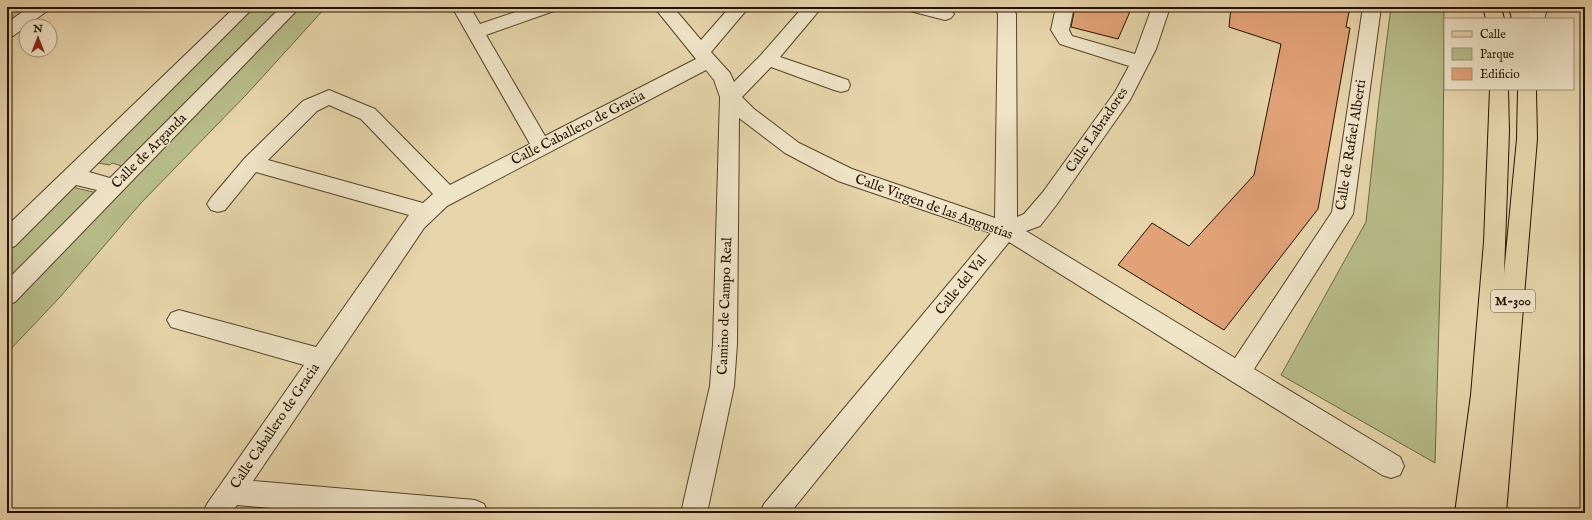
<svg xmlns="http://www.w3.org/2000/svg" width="1592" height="520" font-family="'IM FELL English',serif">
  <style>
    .green { fill: #b7bc88; stroke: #6e6644 }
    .building { fill: #e2a278; stroke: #251100 }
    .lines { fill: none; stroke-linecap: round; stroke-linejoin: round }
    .minor-casing { stroke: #56422a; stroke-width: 2 }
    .major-casing { stroke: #251100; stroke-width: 2 }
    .minor { fill: #efe3c8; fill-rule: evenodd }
    .major { fill: #e7d4aa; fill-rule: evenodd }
    .labels { text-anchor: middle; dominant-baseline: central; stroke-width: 3; stroke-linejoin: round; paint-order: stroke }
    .shield { fill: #efe3c8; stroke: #62503c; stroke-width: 1 }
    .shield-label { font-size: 13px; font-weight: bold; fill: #251100 }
    .street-label { font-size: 14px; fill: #251100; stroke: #efe3c8 }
  </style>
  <rect width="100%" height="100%" fill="#e7d4aa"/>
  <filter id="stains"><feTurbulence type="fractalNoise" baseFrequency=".005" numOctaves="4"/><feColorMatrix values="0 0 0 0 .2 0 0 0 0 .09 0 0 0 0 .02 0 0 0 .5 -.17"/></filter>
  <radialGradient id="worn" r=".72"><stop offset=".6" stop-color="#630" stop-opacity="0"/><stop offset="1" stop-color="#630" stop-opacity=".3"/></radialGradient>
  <!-- green -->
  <g class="green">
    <path d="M7 7H41L7 32Z"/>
    <path d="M244 7H326L246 95 141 203 61 296 7 353V240L63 185 106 195 131 169 112 163 110 165 98 163Z"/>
    <path d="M1391 7H1442L1444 14 1443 181 1435 463 1281 375 1366 222 1379 101Z"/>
  </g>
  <!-- building -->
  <g class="building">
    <path d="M1075 7H1132L1118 39 1071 27Z"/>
    <path d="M1231 7H1350L1346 27 1350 28 1318 209 1224 330 1118 265 1152 223 1189 246 1254 175 1281 44 1229 27Z"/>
  </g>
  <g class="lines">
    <!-- minor casing -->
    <g class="minor-casing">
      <g id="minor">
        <path d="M29 7H50L47 11 13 36 7 38V23Z"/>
        <path d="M235 7H254L89 172 110 178 281 7H300L15 302 7 305V280L97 190 76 185 15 246 7 249V226Z"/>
        <path d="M452 7H470L480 24 530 7H557L554 11 486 35 545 136 696 59 654 7H673L701 40 730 7H749L711 52 730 73 734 82 761 55 803 7H822L780 57 848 80 850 85 848 90 841 92 834 90 771 67 742 97 754 109 799 143 852 169 995 218 998 14 994 7H1012L1016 14 1017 217 1024 214 1043 192 1115 92 1129 66 1060 44 1051 30 1056 7H1074L1069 30 1072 36 1135 54 1152 7H1170L1156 49 1130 100 1057 204 1040 226 1026 231 1235 358 1332 212 1363 7H1381L1353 214 1254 369 1400 457 1404 466 1400 475 1391 478 1382 475 1009 242 790 513H760L764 504 991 233 838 181 785 153 739 118 737 344 734 386 707 513H681L710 386 713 344 720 97 714 80 706 70 447 206 424 228 253 481 475 500 484 504 488 513H326L237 505 232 513H203L207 504 304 365 171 327 167 320 171 313 179 310 316 347 409 215 256 172 225 210 218 212 211 210 207 204 211 198 245 158 303 101 329 90 375 109 450 185 530 144ZM329 105 361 119 433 194 423 203 268 160 317 111Z"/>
        <path d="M907 7H940L951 10 954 14 951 18 945 20 910 11Z"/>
        <path d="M1530 7H1548L1544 19H1526Z"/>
      </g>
    </g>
    <!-- major casing -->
    <g class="major-casing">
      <g id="major">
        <path d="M1483 7H1501L1504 19H1486Z"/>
        <path d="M1509 7H1527L1530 19H1512Z"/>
        <path d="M1490 89H1508L1509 131 1504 274 1517 139 1518 89H1536L1537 139 1506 513H1455L1471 395 1484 242Z"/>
      </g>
    </g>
    <!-- minor -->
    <use href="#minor" class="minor"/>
    <!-- major -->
    <use href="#major" class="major"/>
  </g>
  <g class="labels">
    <!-- shield labels -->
    <rect class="shield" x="1491" y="290" width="44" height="22" rx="3"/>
    <g class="shield-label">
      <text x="1513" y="301">M-300</text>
    </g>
    <!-- street labels -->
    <g class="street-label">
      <text transform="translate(578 128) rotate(-27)">Calle Caballero de Gracia</text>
      <text transform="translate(1097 130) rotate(-56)">Calle Labradores</text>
      <text transform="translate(1351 145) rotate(-81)">Calle de Rafael Alberti</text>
      <text transform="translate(149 151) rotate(-45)">Calle de Arganda</text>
      <text transform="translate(934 207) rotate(20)">Calle Virgen de las Angustias</text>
      <text transform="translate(961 285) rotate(-51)">Calle del Val</text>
      <text transform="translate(725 306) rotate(-88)">Camino de Campo Real</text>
      <text transform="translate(275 426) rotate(-56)">Calle Caballero de Gracia</text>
    </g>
  </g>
  <!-- margin -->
  <rect width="1592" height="520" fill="none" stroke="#e7d4aa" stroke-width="24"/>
  <rect x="8" y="8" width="1576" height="504" fill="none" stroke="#251100" stroke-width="2"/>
  <rect x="12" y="12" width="1568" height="496" fill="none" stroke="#251100"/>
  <!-- legend -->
  <rect x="1444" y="18" width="130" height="72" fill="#efe3c8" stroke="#9e8f78"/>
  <rect x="1452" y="31" width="20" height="6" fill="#e7d4aa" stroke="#9e8f78"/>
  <text x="1480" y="38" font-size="12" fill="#251100">Calle</text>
  <rect x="1452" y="48" width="20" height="12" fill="#b7bc88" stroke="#9e8f78"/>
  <text x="1480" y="58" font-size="12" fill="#251100">Parque</text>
  <rect x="1452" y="68" width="20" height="12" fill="#e2a278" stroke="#9e8f78"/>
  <text x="1480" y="78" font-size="12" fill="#251100">Edificio</text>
  <!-- north arrow -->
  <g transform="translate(38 38)"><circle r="19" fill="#efe3c8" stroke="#9e8f78"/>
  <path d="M0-3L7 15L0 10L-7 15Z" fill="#8f2418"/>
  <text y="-6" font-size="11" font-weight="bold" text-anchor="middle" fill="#251100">N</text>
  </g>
  <rect width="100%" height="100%" filter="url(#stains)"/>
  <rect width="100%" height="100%" fill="url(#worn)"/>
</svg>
